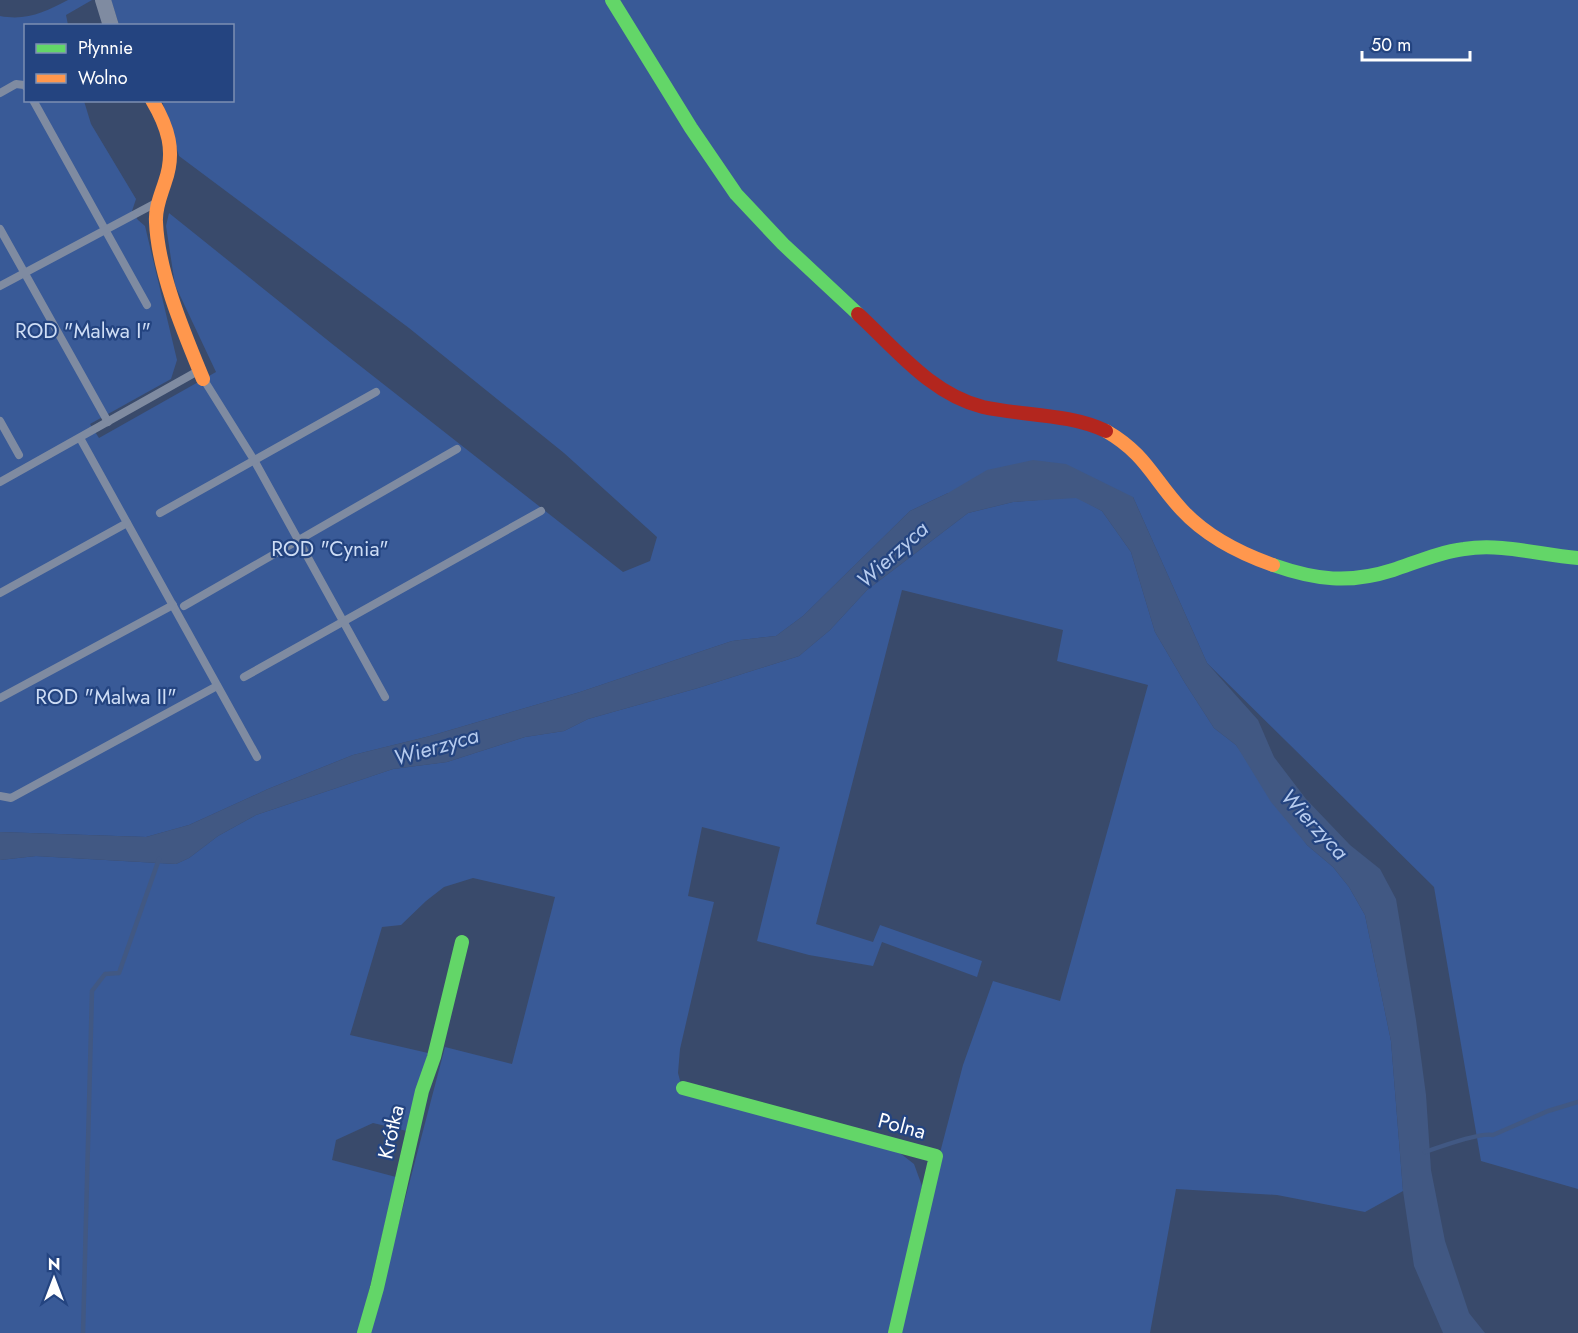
<svg xmlns="http://www.w3.org/2000/svg" width="1578" height="1333" font-family="Jost,sans-serif">
  <style>
    .green { fill: #395a97 }
    .water { fill: #415883 }
    .lines { fill: none; stroke-linecap: round; stroke-linejoin: round }
    .stream { stroke: #415883; stroke-width: 4.5 }
    .lane { stroke: #7f8ba1; stroke-width: 8 }
    .street { stroke: #7f8ba1; stroke-width: 16 }
    .fast { stroke: #63d668; stroke-width: 14 }
    .slow { stroke: #ff974d; stroke-width: 14 }
    .jam { stroke: #b3261e; stroke-width: 14 }
    .labels { text-anchor: middle; dominant-baseline: central; stroke-width: 4.5; stroke-linejoin: round; paint-order: stroke }
    .park-label { font-size: 21px; fill: #ceddf5; stroke: #244480 }
    .street-label { font-size: 21px; fill: #fff; stroke: #244480 }
    .water-label { font-size: 22px; font-style: italic; fill: #b6cbee; stroke: #244480 }
  </style>
  <rect width="100%" height="100%" fill="#394a6b"/>
  <!-- green -->
  <g class="green">
    <path d="M68 0H92L66 15 68 25 26 26V100L84 101 91 124 136 199 132 211 138 220 145 226 177 360 171 379 90 424 99 438 216 372 175 285 166 226 169 213 331 343 623 572 650 561 657 537 564 453 409 328 179 156 162 101 232 100V26L119 25 111 0H1578V1189L1481 1161 1434 887 1207 663 1133 497 948 493 910 511 803 616 776 636 732 641 580 692 430 736 353 755 268 789 189 825 146 837 0 832V16C27 21 45 12 68 0Z"/>
    <path d="M1076 497 1102 511 1131 552 1155 632 1185 683 1214 728 1236 745 1307 845 1333 867 1349 887 1365 915 1391 1041 1403 1191 1365 1212 1277 1195 1176 1189 1150 1333H899L941 1149 963 1065 993 981 1060 1001 1148 685 1057 661 1063 630 902 590 816 924 873 942 880 925 982 961 977 977 882 942 873 966 809 955 757 941 780 847 702 827 688 896 714 902 680 1049 678 1073 683 1092 896 1150 914 1164 922 1186 889 1333H370L445 1047 512 1064 555 897 473 878 444 887 426 901 401 925 382 927 350 1035 428 1053 407 1131 373 1123 336 1140 332 1160 396 1177 359 1333H0V860L36 856 176 864 189 858 218 836 256 815 393 769 447 762 525 737 564 731 588 719 698 688 799 656 830 630 867 590 968 513 1013 502Z"/>
  </g>
  <!-- water -->
  <path class="water" d="M1033 460 1066 464 1133 497 1207 663 1258 720 1274 757 1306 799 1350 845 1380 869 1396 899 1416 1020 1426 1095 1431 1170 1445 1241 1469 1313 1485 1333H1443L1414 1266 1403 1191 1391 1041 1365 915 1349 887 1333 867 1307 845 1271 802 1236 745 1214 728 1185 683 1155 632 1131 552 1102 511 1076 498 1013 502 968 513 867 590 830 630 799 656 698 688 588 719 564 731 525 737 447 762 393 769 256 815 218 836 189 858 176 864 36 856 0 860V832L146 837 189 825 268 789 353 755 430 736 580 692 732 641 776 636 803 616 910 511 948 493 987 470Z"/>
  <g class="lines">
    <!-- stream -->
    <g class="stream">
      <path d="M1425 1152C1439 1147 1481 1132 1493 1135L1548 1111 1578 1102"/>
      <path d="M83 1333 92 991 105 974 119 973 159 859"/>
    </g>
    <!-- lane -->
    <g class="lane">
      <path d="M0 93 16 84 24 85 26 87"/>
      <path d="M33 100 147 305"/>
      <path d="M0 229 108 422"/>
      <path d="M0 286 154 204"/>
      <path d="M204 380 254 460 385 697"/>
      <path d="M0 421 19 455"/>
      <path d="M80 438 257 757"/>
      <path d="M0 482 198 371"/>
      <path d="M160 513 376 392"/>
      <path d="M0 593 127 523"/>
      <path d="M184 606 457 449"/>
      <path d="M244 677 541 511"/>
      <path d="M0 698 173 605"/>
      <path d="M0 796 11 798 217 686"/>
    </g>
    <!-- street -->
    <path class="street" d="M103 0 111 26"/>
    <!-- fast -->
    <g class="fast">
      <path d="M612 0 691 128 736 194 783 244 858 314"/>
      <path d="M1273 565C1316 580 1349 584 1393 570 1417 562 1440 552 1464 549 1502 543 1540 555 1578 558"/>
      <path d="M683 1088 936 1156 895 1333"/>
      <path d="M364 1333 377 1288 422 1091 434 1057 462 942"/>
    </g>
    <!-- slow -->
    <g class="slow">
      <path d="M152 100C168 127 176 151 165 182 161 195 155 208 156 222 158 272 184 333 203 379"/>
      <path d="M1106 431C1146 454 1153 479 1182 510 1206 536 1239 553 1273 565"/>
    </g>
    <!-- jam -->
    <path class="jam" d="M858 314C896 349 931 394 983 407 1023 416 1068 413 1106 431"/>
  </g>
  <g class="labels">
    <!-- park labels -->
    <g class="park-label">
      <text x="83" y="331">ROD "Malwa I"</text>
      <text x="330" y="549">ROD "Cynia"</text>
      <text x="106" y="697">ROD "Malwa II"</text>
    </g>
    <!-- street labels -->
    <g class="street-label">
      <text transform="translate(902 1126) rotate(15)">Polna</text>
      <text transform="translate(391 1132) rotate(-77)">Krótka</text>
    </g>
    <!-- water labels -->
    <g class="water-label">
      <text transform="translate(892 554) rotate(-42)">Wierzyca</text>
      <text transform="translate(436 746) rotate(-16)">Wierzyca</text>
      <text transform="translate(1315 824) rotate(47)">Wierzyca</text>
    </g>
  </g>
  <!-- legend -->
  <rect x="24" y="24" width="210" height="78" fill="#244480" stroke="#7c8fb3" stroke-width="1.5"/>
  <rect x="36" y="44" width="30" height="9" fill="#63d668" stroke="#7c8fb3" stroke-width="1.5"/>
  <text x="78" y="54" font-size="18" fill="#ffffff">Płynnie</text>
  <rect x="36" y="74" width="30" height="9" fill="#ff974d" stroke="#7c8fb3" stroke-width="1.5"/>
  <text x="78" y="84" font-size="18" fill="#ffffff">Wolno</text>
  <!-- north arrow -->
  <g transform="translate(54 1279)" stroke="#244480" stroke-width="4.5" paint-order="stroke">
  <path d="M0-4.5L10 22L0 15L-10 22Z" fill="#ffffff"/>
  <text y="-9" font-size="16" font-weight="bold" text-anchor="middle" fill="#ffffff">N</text>
  </g>
  <!-- scale -->
  <path d="M1362 51v9h108v-9" fill="none" stroke="#ffffff" stroke-width="3"/>
  <text x="1371" y="51" font-size="18" fill="#ffffff" stroke="#244480" stroke-width="4.5" paint-order="stroke">50 m</text>
</svg>
